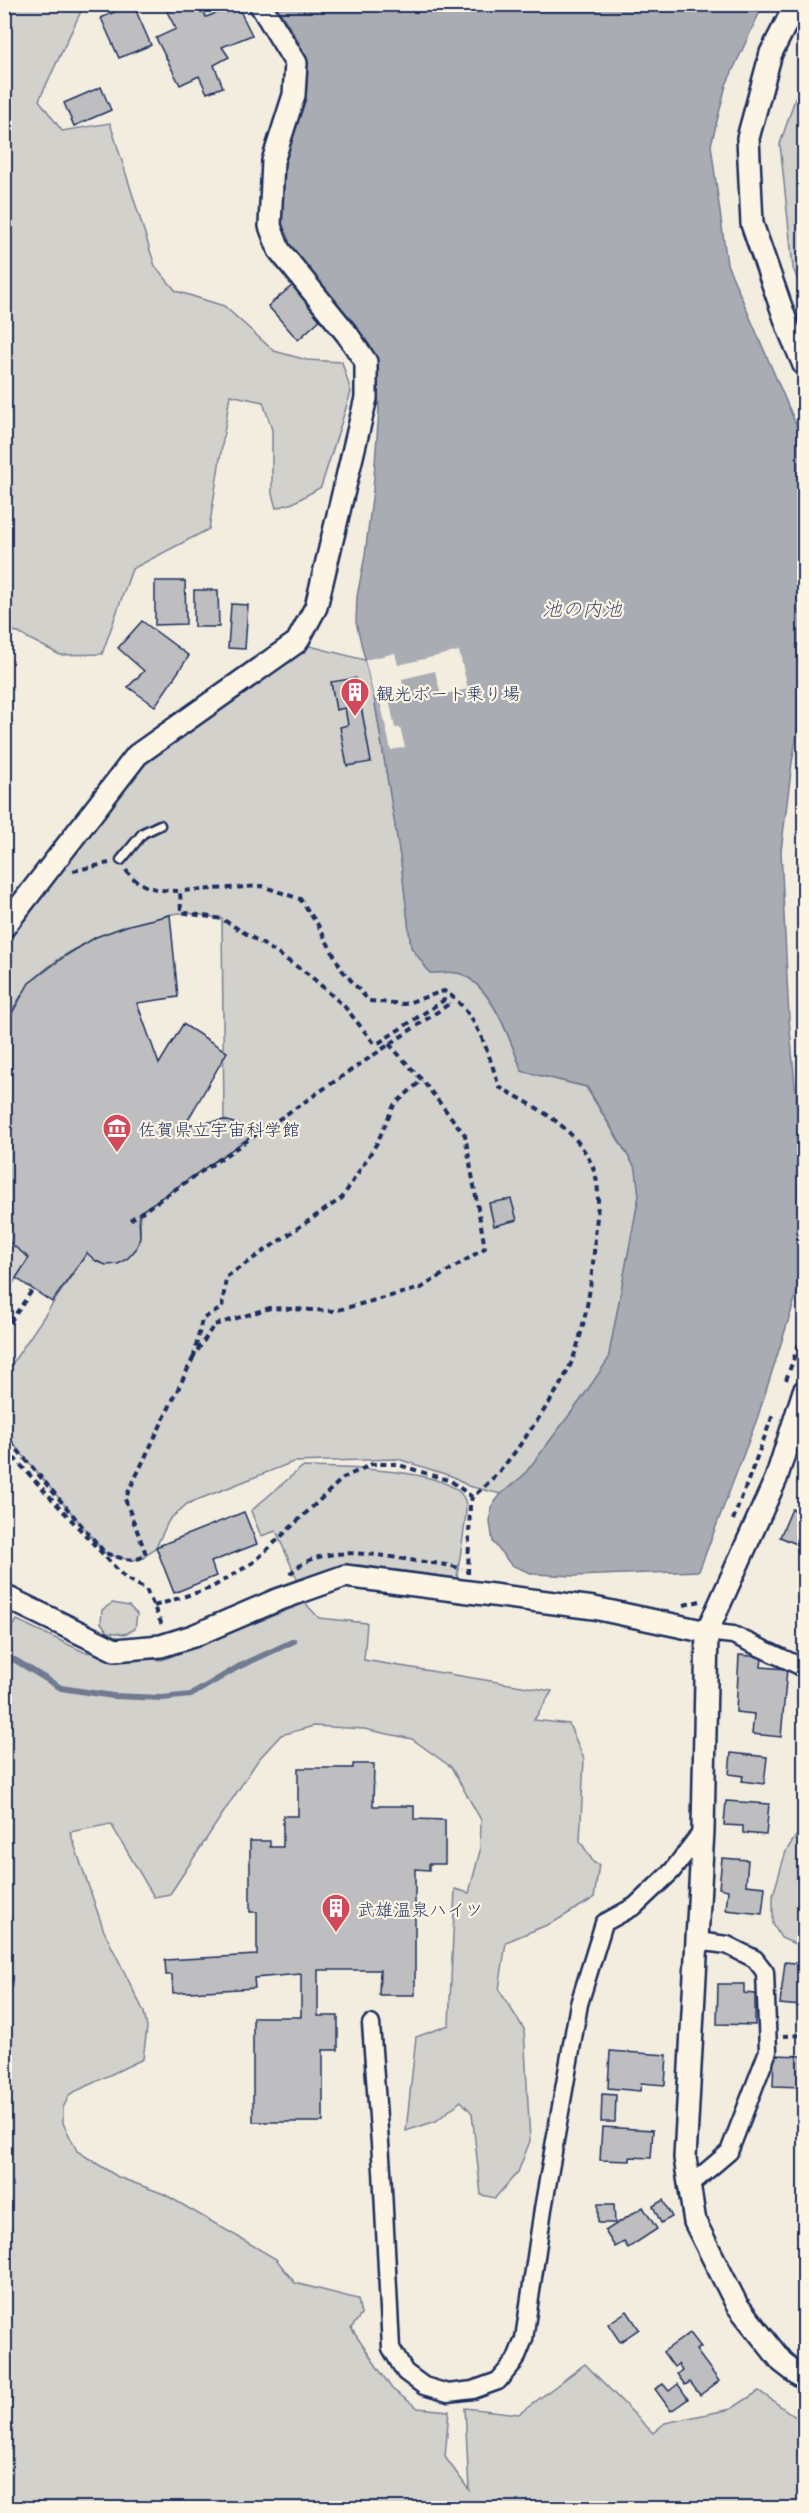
<svg xmlns="http://www.w3.org/2000/svg" width="809" height="2513" font-family="'Playpen Sans','Klee One',sans-serif">
  <style>
    .green { fill: #d3d1cc; stroke: #778095; stroke-width: 1.5 }
    .water { fill: #a9acb3; stroke: #707a91; stroke-width: 1.5 }
    .pier { fill: #f3ede0 }
    .lines { fill: none; stroke-linecap: round; stroke-linejoin: round }
    .stream { stroke: #707a91; stroke-width: 6 }
    .building { fill: #bebec0; stroke: #1b2f5e; stroke-width: 1.5 }
    .service-casing { stroke: #1b2f5e; stroke-width: 13 }
    .minor-casing { stroke: #1b2f5e; stroke-width: 21 }
    .tertiary-casing { stroke: #1b2f5e; stroke-width: 26 }
    .path { stroke: #1b2f5e; stroke-width: 4; stroke-dasharray: 6 4.5; stroke-linecap: butt }
    .service { stroke: #fcf5e5; stroke-width: 8 }
    .minor { stroke: #fcf5e5; stroke-width: 16 }
    .tertiary { stroke: #fcf5e5; stroke-width: 21 }
    .labels { text-anchor: middle; dominant-baseline: central; stroke-width: 4.5; stroke-linejoin: round; paint-order: stroke }
    .poi-label { font-size: 18px; fill: #1b2f5e; stroke: #fcf5e5; text-anchor: start }
    .water-label { font-size: 20px; font-style: italic; fill: #465478; stroke: #fcf5e5 }
  </style>
  <rect width="100%" height="100%" fill="#f3ede0"/>
  <filter id="ink" filterUnits="userSpaceOnUse"><feTurbulence type="fractalNoise" baseFrequency=".0167" numOctaves="2"/><feDisplacementMap in="SourceGraphic" scale="12" xChannelSelector="R" yChannelSelector="G"/><feConvolveMatrix kernelMatrix="1 2 1 2 8 2 1 2 1" color-interpolation-filters="sRGB"/></filter>
  <g filter="url(#ink)">
    <!-- green -->
    <g class="green">
      <path d="M4 5H84L39 100 62 131 110 123 155 266 176 291 224 306 274 351 307 360 342 362 351 392 321 487 293 503 276 508 272 494V430L263 402 230 395 209 529 132 569 102 654 60 655 5 626Z"/>
      <path d="M804 72V296L793 268 780 144Z"/>
      <path d="M306 645 365 660 374 697 401 862 411 947 430 973C440 973 457 970 466 976 495 994 510 1041 522 1071L586 1087 636 1169 639 1196 608 1360 580 1401 524 1475 501 1494 468 1486 454 1477 398 1459 293 1462 187 1504 169 1520 156 1547 143 1558 133 1560 120 1558 105 1553 5 1434V1374L87 1253 118 1264C139 1253 143 1236 139 1213L258 1131 224 1120 222 919C209 917 193 912 181 913 170 913 159 918 149 920 91 935 23 967 5 1029V939L43 878 141 760Z"/>
      <path d="M4 1228 29 1258 5 1296H4Z"/>
      <path d="M302 1467C332 1468 461 1466 466 1504 467 1521 459 1559 457 1578L359 1565 323 1572 298 1581 276 1531 261 1536 251 1511Z"/>
      <path d="M112 1603 129 1606 137 1614 135 1629 125 1634 108 1632 101 1623 102 1610Z"/>
      <path d="M305 1603 319 1618 367 1623 364 1660 552 1691 534 1720 569 1724 584 1759 580 1841 594 1863 599 1864 594 1898 554 1922 506 1942 499 1990 524 2029 530 2141 518 2172 495 2198 481 2195 472 2113 461 2101 436 2121 406 2131 416 2037 449 2025 455 1889 469 1893 480 1851 481 1820 451 1767 412 1739 364 1729 314 1726 281 1735 258 1760 170 1894 154 1897 111 1824 70 1832 104 1931 144 2012 147 2028 143 2059 70 2094 63 2108V2123L77 2151 118 2177 164 2194 276 2259 295 2283 358 2299 361 2315 351 2328 392 2389 418 2408 449 2411 445 2457 469 2490 465 2408 519 2414 585 2364 653 2433 665 2423 731 2409 759 2391 804 2423V2508H5L4 2061 12 2051 5 2049 4 1641 17 1620 84 1652 162 1660Z"/>
      <path d="M804 1824V1948L781 1938 773 1924V1895L786 1851Z"/>
    </g>
    <!-- water -->
    <path class="water" d="M276 5H763L726 85 711 145 727 264 804 443V691L792 763 781 851 789 1019 803 1171 797 1293 757 1419 699 1571 575 1576 533 1574 511 1565 493 1542 490 1522 491 1507 501 1494 524 1475 580 1401 608 1360 639 1196 636 1169 587 1087 522 1071C510 1040 496 995 466 976 457 970 440 973 430 973L411 947 401 862 374 697 356 622 357 597 365 555 373 490 379 410 377 378 365 343 353 323 282 242 279 219 282 170 305 97 307 62 300 44Z"/>
    <!-- pier -->
    <path class="pier" d="M459 651 468 689 441 695 435 671 402 679 404 690 388 694 395 728H400L405 747 391 750 379 696 374 697 365 660 395 653 398 665Z"/>
    <g class="lines">
      <!-- stream -->
      <path class="stream" d="M4 1660H15L61 1688 113 1696 162 1698 191 1695 238 1667 294 1641"/>
    </g>
    <!-- building -->
    <g class="building">
      <path d="M133 4 151 45 119 58 101 18Z"/>
      <path d="M163 4H200L206 17 237 5 252 35 222 47 229 57 214 65 223 87 207 93 199 76 180 85 156 38 176 29Z"/>
      <path d="M101 87 111 110 74 126 64 103Z"/>
      <path d="M294 284 323 317 298 340 268 306Z"/>
      <path d="M155 581H185L186 624 155 625Z"/>
      <path d="M194 590H218L219 627H194Z"/>
      <path d="M231 604 248 605 245 649 228 648Z"/>
      <path d="M142 621 189 656 155 706 128 687 144 671 118 648Z"/>
      <path d="M356 678 371 762 347 766 340 727 348 725 345 708 336 710 331 682Z"/>
      <path d="M170 915 178 997 137 1003 159 1064 183 1024 227 1052 185 1125 224 1120 259 1131 139 1213 140 1238 136 1249 128 1258 118 1264 106 1265 96 1261 87 1253 52 1302 16 1278 29 1258 10 1243 4 1228V1029L7 1022 29 983 65 956 96 937 129 925Z"/>
      <path d="M511 1199 517 1220 494 1226 489 1203Z"/>
      <path d="M792 1509 804 1514V1547L780 1537Z"/>
      <path d="M244 1512 257 1544 211 1562 216 1576 174 1593 156 1547Z"/>
      <path d="M739 1655 762 1657 761 1667 787 1669 781 1737 752 1734 754 1714 736 1712Z"/>
      <path d="M731 1753 767 1757 764 1784 742 1781 743 1776 729 1774Z"/>
      <path d="M353 1764H374L373 1806H414V1819L445 1820V1864H429V1870L415 1869V1995H379L380 1970H318V2016H338V2050H323V2122H253V2017H301V1974L254 1978 255 1988 173 1993 172 1975H166L165 1960 257 1955V1912H250V1841H270V1847H283V1816H298V1768H353Z"/>
      <path d="M726 1801 769 1804 766 1835 743 1833V1826L724 1825Z"/>
      <path d="M722 1858 748 1860 746 1885 765 1887 762 1914 726 1910 728 1890 719 1888Z"/>
      <path d="M785 1962 804 1964 800 2006 780 2004Z"/>
      <path d="M718 1984H744V1993L755 1994V2025L717 2024Z"/>
      <path d="M610 2051 667 2055 665 2085 641 2083 640 2091 608 2088Z"/>
      <path d="M774 2055 804 2056V2087L773 2086Z"/>
      <path d="M602 2094 616 2095 615 2122H601Z"/>
      <path d="M602 2127 653 2130 651 2158 630 2157V2161L600 2160Z"/>
      <path d="M663 2200 672 2217 661 2223 653 2206Z"/>
      <path d="M598 2204H614L615 2223H598Z"/>
      <path d="M643 2207 657 2229 628 2248 624 2242 615 2247 605 2231Z"/>
      <path d="M627 2311 639 2329 620 2342 608 2324Z"/>
      <path d="M690 2333 701 2347 696 2350 719 2381 700 2395 690 2382 685 2385 677 2374 682 2371 678 2364 674 2367 663 2352Z"/>
      <path d="M663 2384 669 2391 678 2384 688 2399 671 2411 655 2389Z"/>
    </g>
    <g class="lines">
      <!-- service casing -->
      <g class="service-casing">
        <path id="service" d="M121 860 143 833 160 825"/>
      </g>
      <!-- minor casing -->
      <g class="minor-casing">
        <g id="minor">
          <path d="M707 1632 733 1635 802 1667 804 1670"/>
          <path d="M371 2024 382 2170 391 2348 405 2372 424 2386 448 2393 473 2390 498 2381 515 2361 524 2339 543 2209 579 2004 604 1923 635 1906 672 1871 703 1830"/>
          <path d="M689 2186 729 2152 768 2051 765 1972 755 1959 727 1945 697 1941"/>
        </g>
      </g>
      <!-- tertiary casing -->
      <g class="tertiary-casing">
        <g id="tertiary">
          <path d="M796 4 771 53 748 138 752 224 789 330 804 365"/>
          <path d="M4 927 137 755 297 642 316 607 366 398V362L347 334 279 250 270 226 273 161 294 95 296 63 260 4"/>
          <path d="M804 1391 776 1479 707 1632 703 1830 685 2158 695 2222 737 2305 782 2362 804 2379"/>
          <path d="M4 1596 115 1650 161 1646 193 1636 277 1600 345 1576 594 1608 707 1632"/>
        </g>
      </g>
      <!-- path -->
      <g class="path">
        <path d="M799 384 804 395"/>
        <path d="M804 784 802 811V959L804 988"/>
        <path d="M126 870C138 888 159 891 180 891L181 912 222 919 266 946 308 974 344 1006 374 1043 380 1042 444 1000 449 1004"/>
        <path d="M73 871 109 863"/>
        <path d="M389 1044 422 1080 465 1135 485 1248 421 1288 334 1311 270 1308 214 1325 194 1356 202 1319 222 1308 226 1277 342 1198 377 1143 394 1105 422 1080"/>
        <path d="M130 1220 449 1004"/>
        <path d="M4 1331 33 1289"/>
        <path d="M786 1380 804 1330"/>
        <path d="M4 1434 105 1553C118 1557 135 1565 146 1554L125 1499 194 1356"/>
        <path d="M4 1452 16 1460 125 1578 146 1589 162 1625"/>
        <path d="M733 1520 774 1412"/>
        <path d="M290 1574C319 1542 379 1555 416 1561 431 1563 447 1564 462 1569"/>
        <path d="M468 1574 470 1505 472 1497"/>
        <path d="M684 1605 700 1601"/>
        <path d="M154 1606 211 1588 254 1562 343 1478 372 1464H396L451 1481 472 1497C496 1478 512 1457 529 1432 546 1407 565 1382 575 1353 587 1317 593 1275 595 1237 597 1213 602 1188 592 1165 574 1125 534 1106 499 1087 488 1052 477 1011 444 991L404 1004 369 1001 342 970 318 925 300 899 262 886 180 891"/>
        <path d="M783 2036 804 2035"/>
      </g>
      <!-- service -->
      <use href="#service" class="service"/>
      <!-- minor -->
      <use href="#minor" class="minor"/>
      <!-- tertiary -->
      <use href="#tertiary" class="tertiary"/>
    </g>
  </g>
  <!-- icons -->
  <defs>
    <g id="building-pin" transform="scale(1.5)"><path d="M0 17L-7.5 6A9.5 9.5 0 1 1 7.5 6Z" fill="#d1495b" stroke="#fcf5e5"/><path d="M-4-6H4V6H1V3H-1V6H-4ZM-2.5-4.3h1.7v1.8h-1.7ZM.8-4.3h1.7v1.8H.8ZM-2.5-1h1.7V.8h-1.7ZM.8-1h1.7V.8H.8Z" fill="#fff"/></g>
    <g id="museum-pin" transform="scale(1.5)"><path d="M0 17L-7.5 6A9.5 9.5 0 1 1 7.5 6Z" fill="#d1495b" stroke="#fcf5e5"/><path d="M0-6L6-3V-2H-6V-3ZM-5-1h2V3h-2ZM-1-1h2V3h-2ZM3-1h2V3H3ZM-6 4H6V6H-6Z" fill="#fff"/></g>
  </defs>
  <g fill-rule="evenodd">
    <use href="#building-pin" x="355" y="692"/>
    <use href="#museum-pin" x="117" y="1128"/>
    <use href="#building-pin" x="336" y="1908"/>
  </g>
  <g class="labels">
    <!-- poi labels -->
    <g class="poi-label">
      <text x="376" y="692">観光ボート乗り場</text>
      <text x="138" y="1128">佐賀県立宇宙科学館</text>
      <text x="357" y="1908">武雄温泉ハイツ</text>
    </g>
    <!-- water labels -->
    <g class="water-label">
      <text x="582" y="608">池の内池</text>
    </g>
  </g>
  <!-- margin -->
  <rect width="809" height="2513" fill="none" stroke="#fcf5e5" stroke-width="24"/>
  <rect x="12" y="12" width="785" height="2489" fill="none" stroke="#1b2f5e" stroke-width="2" filter="url(#ink)"/>
</svg>
